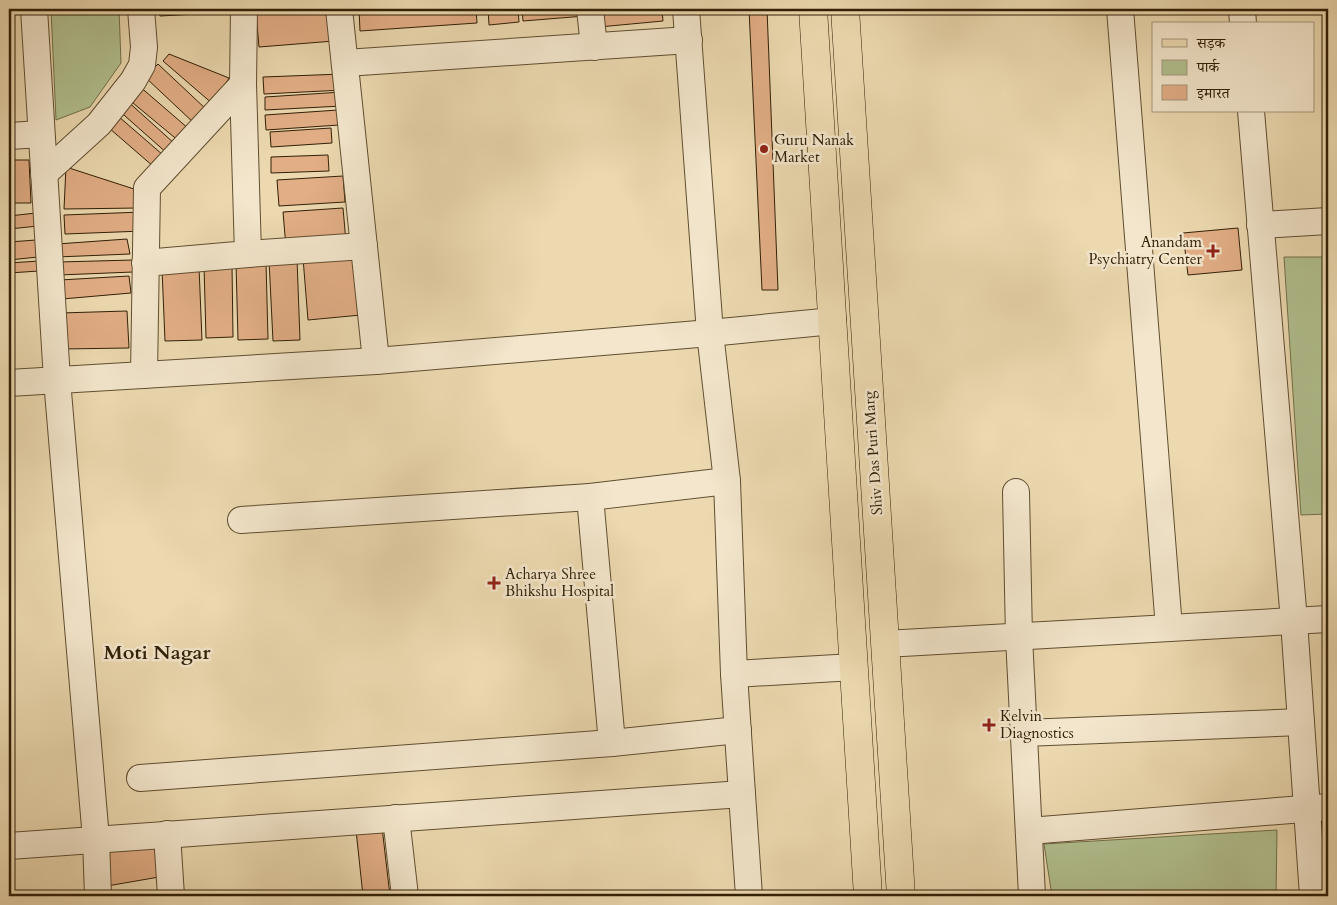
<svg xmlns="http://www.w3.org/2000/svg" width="1337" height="905" font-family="Cardo,'Noto Serif Devanagari',serif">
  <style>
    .green { fill: #b2c090; stroke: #72704b }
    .building { fill: #e2ae86; stroke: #312006 }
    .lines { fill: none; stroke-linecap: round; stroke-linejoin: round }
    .minor-casing { stroke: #604e30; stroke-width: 28 }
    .major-casing { stroke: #312006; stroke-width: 29 }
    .minor { stroke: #f3e6cc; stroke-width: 26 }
    .major { stroke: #ecd9b0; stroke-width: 28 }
    .poi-dot { fill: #8f2418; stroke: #f3e6cc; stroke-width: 2 }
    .labels { text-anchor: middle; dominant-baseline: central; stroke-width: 5; stroke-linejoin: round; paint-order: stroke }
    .poi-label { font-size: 15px; fill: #312006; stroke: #f3e6cc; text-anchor: start }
    .street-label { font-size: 15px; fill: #312006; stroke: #f3e6cc }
    .district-label { font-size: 20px; font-weight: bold; fill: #312006; stroke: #f3e6cc }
  </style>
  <rect width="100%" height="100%" fill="#ecd9b0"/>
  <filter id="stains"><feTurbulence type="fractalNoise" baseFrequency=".004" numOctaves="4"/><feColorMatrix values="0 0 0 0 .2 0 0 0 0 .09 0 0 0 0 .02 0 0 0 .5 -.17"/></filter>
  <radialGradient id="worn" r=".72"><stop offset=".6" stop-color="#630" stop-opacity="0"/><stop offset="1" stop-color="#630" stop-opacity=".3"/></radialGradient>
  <!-- green -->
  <g class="green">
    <path d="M51 9H119L121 63 90 107 56 120Z"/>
    <path d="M1284 257H1328V514L1301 515Z"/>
    <path d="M1277 830 1276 896H1052L1044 844Z"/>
  </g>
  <!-- building -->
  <g class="building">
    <path d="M159 9H232V12L160 16Z"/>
    <path d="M300 9H332L334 41 259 47 256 12Z"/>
    <path d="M359 9H476L477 23 360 31Z"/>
    <path d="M488 9H518L519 22 489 25Z"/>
    <path d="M522 9H584L585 16 523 21Z"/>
    <path d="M597 9H662L663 21 599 27Z"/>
    <path d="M749 9H767L778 290H762Z"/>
    <path d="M169 54 229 78 214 105 163 61Z"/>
    <path d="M158 64 207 110 195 124 145 77Z"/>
    <path d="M342 74 343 90 264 94 263 77Z"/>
    <path d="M138 85 189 129 180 142 127 98Z"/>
    <path d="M342 92V106L265 110V97Z"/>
    <path d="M125 99 175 144 168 154 116 108Z"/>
    <path d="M338 110 339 125 266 130 265 115Z"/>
    <path d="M118 116 163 155 154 167 109 128Z"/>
    <path d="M331 128 332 143 271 147 270 132Z"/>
    <path d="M328 155 329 171 271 173V157Z"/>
    <path d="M9 160H29L31 203H9Z"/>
    <path d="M66 167 134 189 138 208 64 209Z"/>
    <path d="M343 176 345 202 279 206 277 180Z"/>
    <path d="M343 208 346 242 286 247 283 212Z"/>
    <path d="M142 212 143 231 65 234 64 215Z"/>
    <path d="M36 213 38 226 9 229V216Z"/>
    <path d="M1238 228 1242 270 1188 275 1183 233Z"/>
    <path d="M127 239 130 254 57 257V244Z"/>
    <path d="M36 240 38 257 9 260V242Z"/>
    <path d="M355 253 361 315 308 320 303 258Z"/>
    <path d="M297 259 300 340 273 341 269 260Z"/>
    <path d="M133 260V272L59 275V262Z"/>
    <path d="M39 261V271L9 273V263Z"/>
    <path d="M266 262 268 339 238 340 236 263Z"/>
    <path d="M204 265H232L233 337 206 338Z"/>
    <path d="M199 267 202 340 165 341 162 269Z"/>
    <path d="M129 276 131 293 62 299 60 280Z"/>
    <path d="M127 311 129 348 61 349 60 313Z"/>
    <path d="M382 827 390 896H363L356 830Z"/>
    <path d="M157 847 159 877 107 886 104 850Z"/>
  </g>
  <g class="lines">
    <!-- minor casing -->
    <g class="minor-casing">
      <g id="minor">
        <path d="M34 9 57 380 96 839 98 896"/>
        <path d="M339 9 376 361"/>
        <path d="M590 9 594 47"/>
        <path d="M686 9 710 333 727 481 734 674 742 794"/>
        <path d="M1120 9 1169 628"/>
        <path d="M1242 9 1243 24"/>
        <path d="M345 63 689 40"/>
        <path d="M243 84 244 9"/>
        <path d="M1251 111 1294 621 1313 896"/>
        <path d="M9 136 41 134"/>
        <path d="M44 174 99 124 133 81 142 65 144 47 141 9"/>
        <path d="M1260 225 1328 221"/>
        <path d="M248 254 364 246"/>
        <path d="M144 375C145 312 146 250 147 188L243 84 248 254 145 263"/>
        <path d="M9 383 376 361 710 333 833 321"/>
        <path d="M1016 492 1019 637 1032 896"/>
        <path d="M590 497 612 743"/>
        <path d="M241 520 590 497 727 481"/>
        <path d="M885 644 1328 619"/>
        <path d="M734 674 854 667"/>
        <path d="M1024 733 1301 722"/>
        <path d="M140 778 612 743 738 730"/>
        <path d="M396 818 405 896"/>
        <path d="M1029 831 1328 807"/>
        <path d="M167 834 171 896"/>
        <path d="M9 846 742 794 749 896"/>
      </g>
    </g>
    <!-- major casing -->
    <g class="major-casing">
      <g id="major">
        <path d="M813 9 868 896"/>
        <path d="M845 9 901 896"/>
      </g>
    </g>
    <!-- minor -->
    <use href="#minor" class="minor"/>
    <!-- major -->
    <use href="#major" class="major"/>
  </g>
  <!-- markers -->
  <g class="poi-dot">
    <circle cx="764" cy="149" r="5"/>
    <path d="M1210.5 243.5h5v5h5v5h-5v5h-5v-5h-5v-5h5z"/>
    <path d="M491.5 575.5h5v5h5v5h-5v5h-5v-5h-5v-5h5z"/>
    <path d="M986.5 717.5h5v5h5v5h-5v5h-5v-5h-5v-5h5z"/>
  </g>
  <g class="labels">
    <!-- poi labels -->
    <g class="poi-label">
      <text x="774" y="140">Guru Nanak<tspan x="774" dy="17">Market</tspan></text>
      <text x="1202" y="242" text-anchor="end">Anandam<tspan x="1202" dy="17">Psychiatry Center</tspan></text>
      <text x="505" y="574">Acharya Shree<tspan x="505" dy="17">Bhikshu Hospital</tspan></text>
      <text x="1000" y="716">Kelvin<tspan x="1000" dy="17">Diagnostics</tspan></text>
    </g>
    <!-- street labels -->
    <g class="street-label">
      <text transform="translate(873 453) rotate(-94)">Shiv Das Puri Marg</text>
    </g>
    <!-- district labels -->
    <g class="district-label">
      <text x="157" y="652">Moti Nagar</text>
    </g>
  </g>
  <!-- margin -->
  <rect width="1337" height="905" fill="none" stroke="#ecd9b0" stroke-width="30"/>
  <rect x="10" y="10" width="1317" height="885" fill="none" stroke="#312006" stroke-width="2.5"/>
  <rect x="15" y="15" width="1307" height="875" fill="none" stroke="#312006"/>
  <!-- legend -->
  <rect x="1152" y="22" width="162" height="90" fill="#f3e6cc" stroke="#a5977d"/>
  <rect x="1162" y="39" width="25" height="8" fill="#ecd9b0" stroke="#a5977d"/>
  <text x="1197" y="48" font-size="15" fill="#312006">सड़क</text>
  <rect x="1162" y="60" width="25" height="15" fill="#b2c090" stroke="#a5977d"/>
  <text x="1197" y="72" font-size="15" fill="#312006">पार्क</text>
  <rect x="1162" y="85" width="25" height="15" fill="#e2ae86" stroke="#a5977d"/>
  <text x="1197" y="98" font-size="15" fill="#312006">इमारत</text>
  <rect width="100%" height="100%" filter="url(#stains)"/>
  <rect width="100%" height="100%" fill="url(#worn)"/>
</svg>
